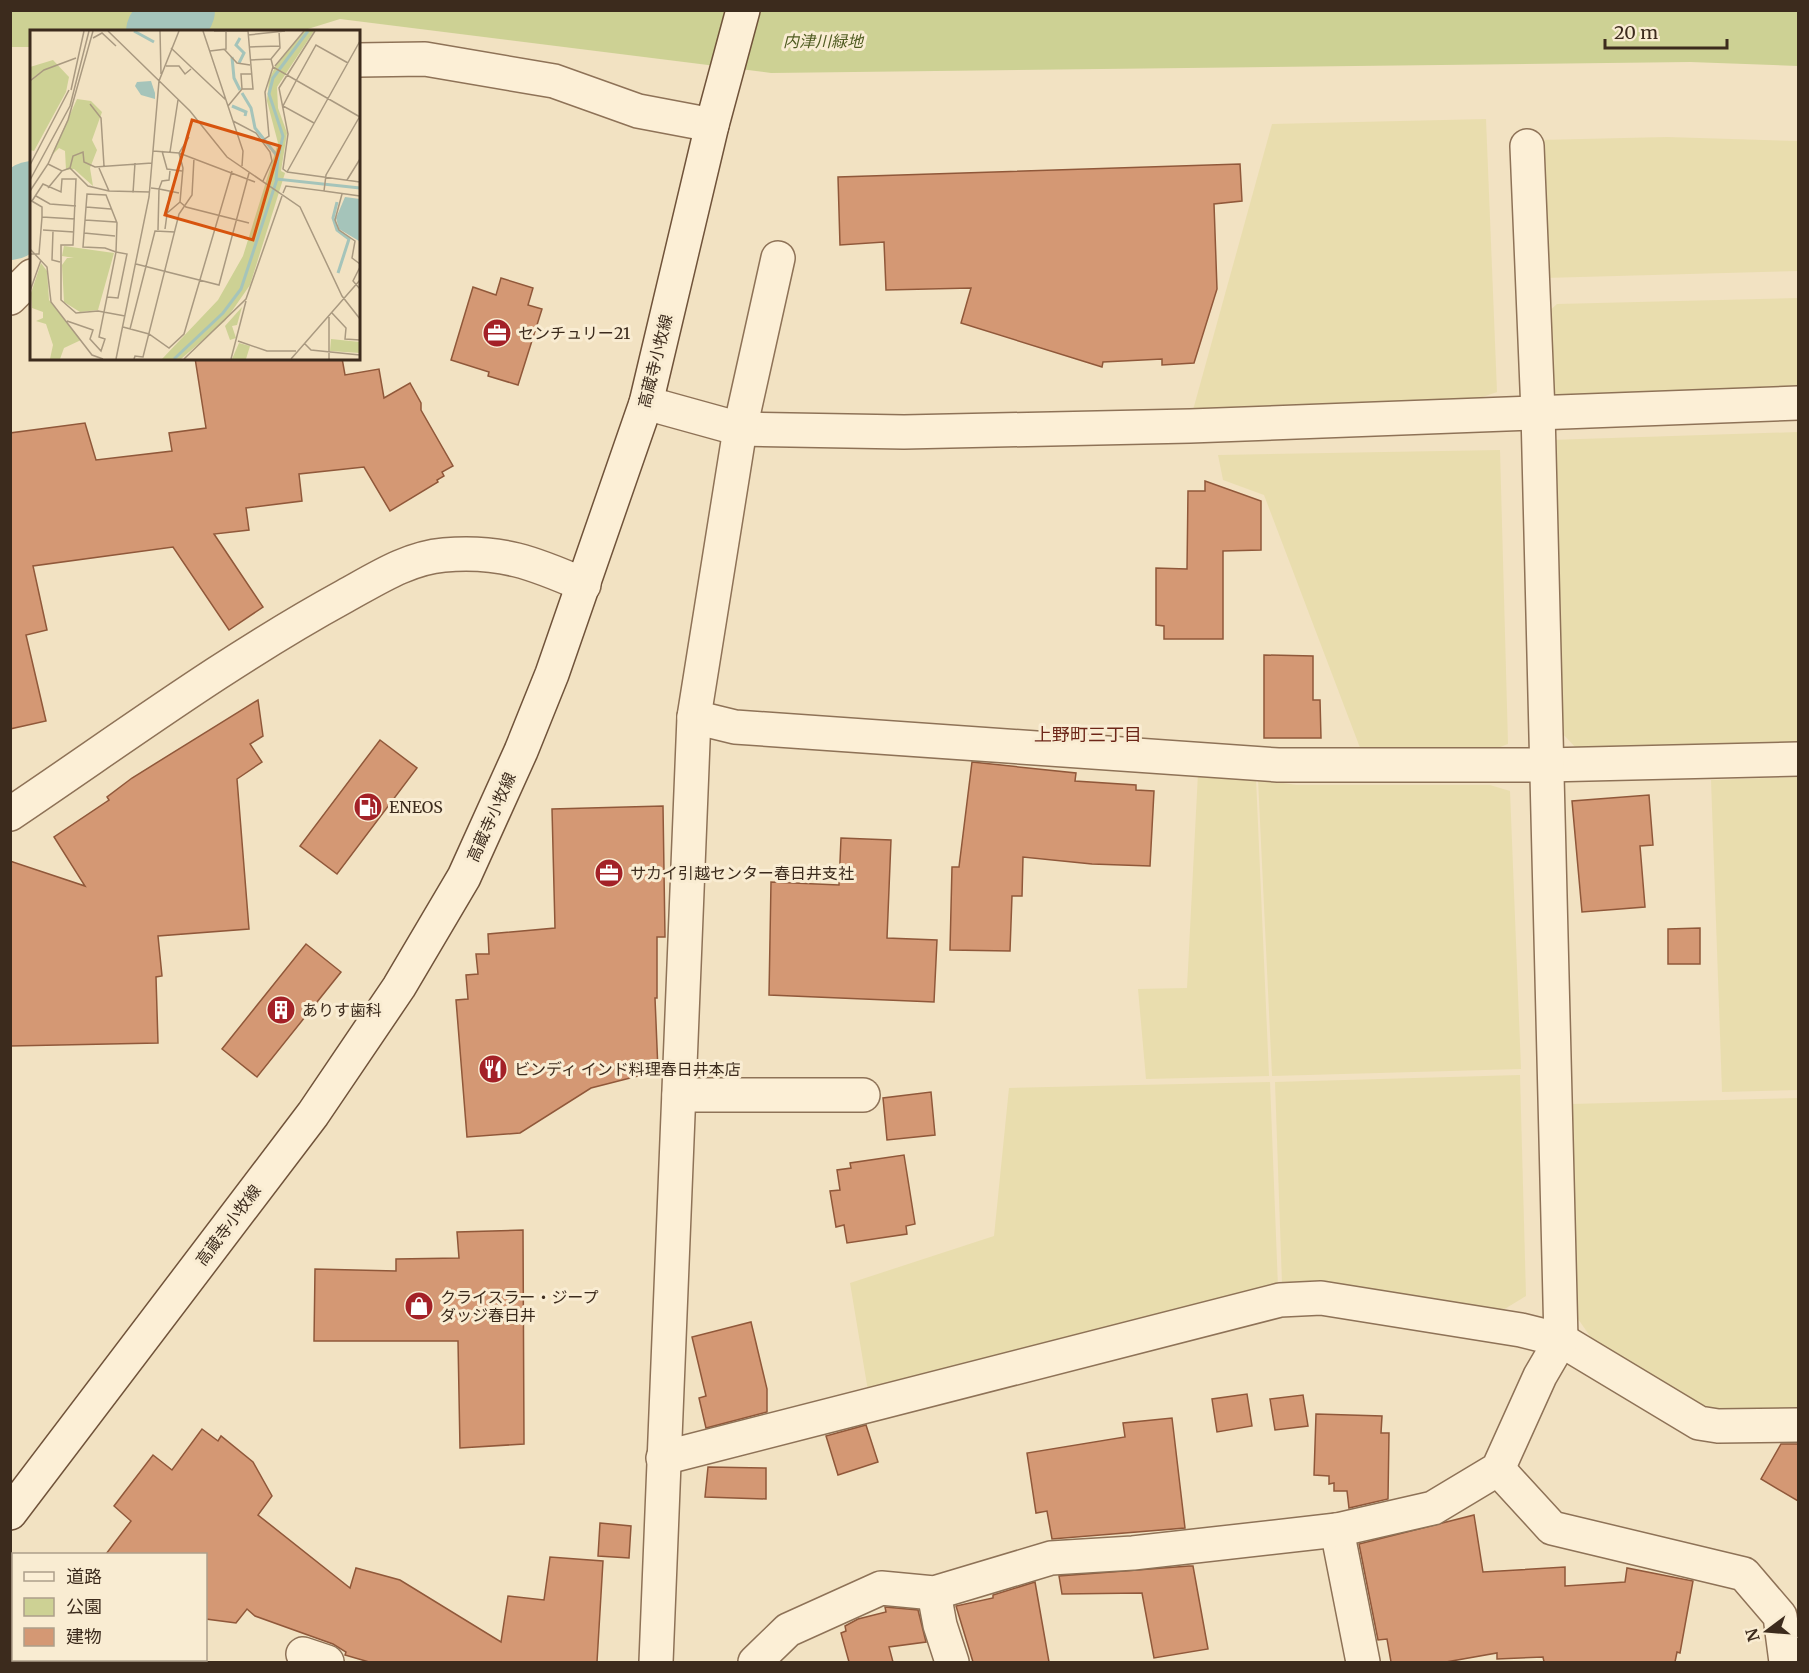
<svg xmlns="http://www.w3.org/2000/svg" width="1809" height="1673" font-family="Merriweather,'Noto Sans JP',serif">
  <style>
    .farmland { fill: #e9ddae }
    .green { fill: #cdd194 }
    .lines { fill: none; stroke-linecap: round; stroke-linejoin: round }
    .river { stroke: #a5c4ba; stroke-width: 72 }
    .building { fill: #d49874; stroke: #90583a; stroke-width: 1.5 }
    .minor-casing { stroke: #8e7257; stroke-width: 36 }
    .tertiary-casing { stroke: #8e7257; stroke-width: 36 }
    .secondary-casing { stroke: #70533a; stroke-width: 36 }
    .minor { stroke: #fcefd6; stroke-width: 33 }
    .tertiary { stroke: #fcefd6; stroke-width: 33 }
    .secondary { stroke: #fcefd6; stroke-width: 33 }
    .labels { text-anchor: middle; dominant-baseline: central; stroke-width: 6; stroke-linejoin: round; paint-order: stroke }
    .park-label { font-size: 16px; font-style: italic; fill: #4f5b21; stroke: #f9ecd2 }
    .poi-label { font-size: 16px; fill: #3c2b1d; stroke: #f9ecd2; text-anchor: start }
    .street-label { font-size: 16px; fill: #3c2b1d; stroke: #f9ecd2 }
    .neighbourhood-label { font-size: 18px; fill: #6d2618; stroke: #f9ecd2 }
    .inset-river { fill: none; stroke: #a5c4ba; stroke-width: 3 }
    .inset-road { fill: none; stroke: #a99980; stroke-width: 1.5 }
    .view { fill: #d7540e; fill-opacity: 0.15; stroke: #d7540e; stroke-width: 3 }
    .inset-edge { fill: none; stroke: #3c2b1d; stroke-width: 3 }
  </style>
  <rect width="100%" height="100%" fill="#f2e2c2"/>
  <!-- farmland -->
  <g class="farmland">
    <path d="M1486 119 1497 392 1471 401 1193 410 1272 124Z"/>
    <path d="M1667 137 1798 141V271L1544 278 1539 140Z"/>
    <path d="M1798 298V393L1556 400 1548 392 1547 313 1557 304Z"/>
    <path d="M1798 432V744L1578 750 1561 732 1550 440Z"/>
    <path d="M1500 450 1508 744 1490 751 1362 753 1264 495 1223 480 1218 455Z"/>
    <path d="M1198 773 1256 778 1269 1076 1146 1079 1138 989 1187 988Z"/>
    <path d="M1798 777V1090L1722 1092 1711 780Z"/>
    <path d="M1258 779 1296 785H1490L1510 791 1521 1069 1272 1076Z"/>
    <path d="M1520 1075 1526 1296 1498 1313 1282 1284 1275 1082Z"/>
    <path d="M1270 1082 1278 1287 868 1391 850 1283 994 1236 1009 1088Z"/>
    <path d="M1798 1098V1411L1722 1413 1688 1404 1592 1339 1576 1316 1571 1104Z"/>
  </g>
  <!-- green -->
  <path class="green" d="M11 10 1798 11V66L1690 62 771 73 340 19 298 32H32L31 47H11Z"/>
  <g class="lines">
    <!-- river -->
    <g class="river">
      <path d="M162 32 179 10"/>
      <path d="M10 224 32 197"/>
    </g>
  </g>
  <!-- building -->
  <g class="building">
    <path d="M1240 164 1242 201 1214 204 1217 289 1194 363 1162 365V359L1103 362 1102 367 961 323 971 288 886 290 884 242 840 245 838 177Z"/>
    <path d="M501 278 533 288 528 305 542 309 518 385 488 376 489 372 451 360 473 287 496 295Z"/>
    <path d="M195 358H342L345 375 379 369 384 398 410 383 421 403V410L453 466 442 472 444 476 437 480 438 482 390 511 364 467 299 474 302 501 246 508 249 530 214 534 263 607 229 630 173 547 33 566 47 630 26 635 46 721 10 729V433L85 423 96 460 172 451 169 433 206 428Z"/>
    <path d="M1205 481 1261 501V550L1223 551V639H1164V626L1156 625V568L1187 569 1188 491H1205Z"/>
    <path d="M1264 655 1313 656V700H1320L1321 738H1264Z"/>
    <path d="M258 700 263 736 250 744 262 762 237 779 249 929 158 936 162 976 156 977 158 1043 10 1046V861L85 886 54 837 109 800 107 797 132 778Z"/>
    <path d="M380 740 417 768 337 874 300 846Z"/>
    <path d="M972 762 1076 773 1075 781 1136 785V790L1154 791 1150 866 1092 864 1023 857 1022 896H1012L1010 951 950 950 952 867H959Z"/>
    <path d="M1649 795 1653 845 1640 846 1645 907 1582 912 1572 801Z"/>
    <path d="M663 806 665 937H657V998H655L658 1071 591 1088 520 1133 467 1137 456 1000 468 999 466 975 478 974 476 954H489L488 934 555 928 552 809Z"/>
    <path d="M841 838 891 840 887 938 937 940 934 1002 769 995 771 882 839 885Z"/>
    <path d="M1700 928V964H1668V929Z"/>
    <path d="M306 944 341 972 257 1077 222 1049Z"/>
    <path d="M931 1092 935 1135 887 1140 883 1098Z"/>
    <path d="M904 1155 915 1224 906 1226 907 1234 847 1243 844 1225 836 1227 830 1191 840 1190 837 1170 851 1168 850 1163Z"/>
    <path d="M523 1230 524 1444 460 1448 458 1341H314L315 1269 396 1271V1259L459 1258 457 1232Z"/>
    <path d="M751 1322 767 1389V1412L706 1428 699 1398 706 1396 692 1337Z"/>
    <path d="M1247 1394 1252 1426 1217 1432 1212 1399Z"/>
    <path d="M1303 1395 1308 1426 1275 1430 1270 1399Z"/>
    <path d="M1316 1414 1382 1416 1381 1433H1389L1388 1499 1349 1508 1347 1491H1334V1483L1329 1484V1476L1314 1475Z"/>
    <path d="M1172 1418 1185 1528 1052 1539 1047 1511 1036 1513 1027 1453 1125 1437 1123 1423Z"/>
    <path d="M866 1425 878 1462 838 1475 826 1436Z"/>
    <path d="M202 1429 218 1441 221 1436 253 1462 272 1496 258 1515 350 1588 356 1568 400 1580 501 1642 508 1596 544 1600 550 1557 603 1561 597 1662H369L345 1655 346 1652 333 1644 255 1616 247 1609 236 1623 206 1619V1554H106L131 1521 114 1506 153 1455 172 1470Z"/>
    <path d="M1781 1444H1798V1501L1761 1479Z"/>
    <path d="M708 1467 766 1468V1499L705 1497Z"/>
    <path d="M1474 1515 1483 1572 1565 1567V1586L1625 1582 1627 1568 1693 1581 1680 1653 1677 1652 1675 1662H1544L1543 1657 1497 1659V1653L1446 1662H1391L1387 1639 1378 1640 1359 1544Z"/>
    <path d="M600 1523 631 1526 629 1558 598 1556Z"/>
    <path d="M1189 1566H1193L1208 1649 1154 1658 1142 1593 1062 1594 1059 1576Z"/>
    <path d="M1035 1582 1049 1662H973L956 1606 993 1598V1595Z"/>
    <path d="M885 1607 918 1610 926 1642 889 1647 893 1662H849L841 1633 846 1631 845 1626 858 1619 886 1612Z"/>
  </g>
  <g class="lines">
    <!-- minor casing -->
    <g class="minor-casing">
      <g id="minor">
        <path d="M358 60 425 59 554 81 638 111 712 125"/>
        <path d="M10 298 32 276"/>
        <path d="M646 403 740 429 904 432 1190 426 1798 403"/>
        <path d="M694 717 735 727 1278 765H1546L1798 759"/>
        <path d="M679 1095H863"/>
        <path d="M663 1458 1280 1300 1321 1298 1521 1330 1561 1340 1699 1423 1718 1426 1798 1425"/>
        <path d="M1498 1469 1552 1528 1744 1574 1780 1616 1786 1662"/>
        <path d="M1337 1530 1363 1662"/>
        <path d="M934 1593 940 1625 952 1662"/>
        <path d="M303 1654 327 1662"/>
        <path d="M656 1662 694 717 740 429 778 258"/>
        <path d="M755 1662 788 1630 881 1588 934 1593 1051 1558 1133 1553 1337 1530 1433 1508 1498 1469 1540 1376 1561 1340 1538 412 1527 146"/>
      </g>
    </g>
    <!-- tertiary casing -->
    <g class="tertiary-casing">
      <path id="tertiary" d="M10 814C120 740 228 660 345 596 376 579 408 558 444 555 500 550 534 563 584 585"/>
    </g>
    <!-- secondary casing -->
    <g class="secondary-casing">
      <path id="secondary" d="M10 1513 313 1114 399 987 464 877 521 751 552 674 646 403 712 125 743 10"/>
    </g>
    <!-- minor -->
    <use href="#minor" class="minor"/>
    <!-- tertiary -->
    <use href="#tertiary" class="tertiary"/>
    <!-- secondary -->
    <use href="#secondary" class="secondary"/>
  </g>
  <!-- icons -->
  <defs>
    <g id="office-disc" transform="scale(1.5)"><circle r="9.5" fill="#a32127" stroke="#f9ecd2"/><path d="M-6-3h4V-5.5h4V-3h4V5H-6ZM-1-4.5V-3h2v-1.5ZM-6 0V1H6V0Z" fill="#fff"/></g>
    <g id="fuel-disc" transform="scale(1.5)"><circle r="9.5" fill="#a32127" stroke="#f9ecd2"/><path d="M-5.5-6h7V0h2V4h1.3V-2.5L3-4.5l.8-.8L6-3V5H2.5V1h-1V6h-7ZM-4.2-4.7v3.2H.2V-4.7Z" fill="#fff"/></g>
    <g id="building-disc" transform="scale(1.5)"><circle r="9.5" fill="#a32127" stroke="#f9ecd2"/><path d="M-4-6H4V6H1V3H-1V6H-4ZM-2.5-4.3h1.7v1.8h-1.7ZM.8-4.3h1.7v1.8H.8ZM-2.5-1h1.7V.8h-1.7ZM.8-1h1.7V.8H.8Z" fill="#fff"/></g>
    <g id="restaurant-disc" transform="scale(1.5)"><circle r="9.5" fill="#a32127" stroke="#f9ecd2"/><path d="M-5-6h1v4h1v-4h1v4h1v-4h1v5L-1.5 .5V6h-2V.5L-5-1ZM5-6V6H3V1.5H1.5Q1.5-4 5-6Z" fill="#fff"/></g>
    <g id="shop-disc" transform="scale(1.5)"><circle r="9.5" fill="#a32127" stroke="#f9ecd2"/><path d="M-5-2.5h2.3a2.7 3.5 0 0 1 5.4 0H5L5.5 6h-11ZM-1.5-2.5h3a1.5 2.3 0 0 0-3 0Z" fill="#fff"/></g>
  </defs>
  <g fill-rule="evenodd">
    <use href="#office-disc" x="497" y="333"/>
    <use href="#fuel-disc" x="368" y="807"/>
    <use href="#office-disc" x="609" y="873"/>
    <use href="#building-disc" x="281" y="1010"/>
    <use href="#restaurant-disc" x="493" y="1069"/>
    <use href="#shop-disc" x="419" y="1306"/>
  </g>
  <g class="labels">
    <!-- park labels -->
    <g class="park-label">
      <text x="823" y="41">内津川緑地</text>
    </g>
    <!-- poi labels -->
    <g class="poi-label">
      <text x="518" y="333">センチュリー21</text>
      <text x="389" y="807">ENEOS</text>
      <text x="630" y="873">サカイ引越センター春日井支社</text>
      <text x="302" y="1010">ありす歯科</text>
      <text x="514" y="1069">ビンディ インド料理春日井本店</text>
      <text x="440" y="1297">クライスラー・ジープ<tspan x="440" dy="18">ダッジ春日井</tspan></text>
    </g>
    <!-- street labels -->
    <g class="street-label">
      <text transform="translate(655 361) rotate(-76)">高蔵寺小牧線</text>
      <text transform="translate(491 817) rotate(-66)">高蔵寺小牧線</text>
      <text transform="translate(228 1225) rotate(-53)">高蔵寺小牧線</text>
    </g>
    <!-- neighbourhood labels -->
    <g class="neighbourhood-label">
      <text x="1088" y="734">上野町三丁目</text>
    </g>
  </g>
  <!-- overview -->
  <g transform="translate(30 30)">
    <rect width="330" height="330" fill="#f2e2c2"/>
    <path d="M274 1H284L247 57 248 78 257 103 251 141 255 143 220 255 195 291 151 329H132L188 270 213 226 248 113 237 71 239 50 245 37ZM23 30 39 47 36 62 4 121 0 120V37ZM47 69 61 71 72 82 62 110 67 120 60 138 63 156 44 139 36 140 35 121 29 118 21 126ZM34 216 84 223 68 280 50 282 34 272 32 235 37 228H44L32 226ZM11 233 17 241 19 270 51 310 34 318 30 329H20L23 315 16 294 6 291 13 288V282L2 278 1 263ZM212 277 207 295 202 296 206 308 200 310 195 296ZM301 309 330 312V323L300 321ZM209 313 220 316 216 329H202Z" fill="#cdd194"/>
    <path d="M121 51 125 63V69L111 65 105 56 107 52ZM315 167 330 169 329 211 309 199 306 188Z" fill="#a5c4ba"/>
    <path class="inset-river" d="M104 1 124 12M202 27 204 48 210 60M209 33 214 23 206 15 210 8M212 63 221 78 225 98 248 127 246 150M202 76 216 82 215 86M248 127 253 106 239 64 243 48 278 1M307 172 303 188 307 200 319 209 308 243M144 329 193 283 211 259 247 149 330 158"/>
    <path class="inset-road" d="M78 1 160 81 197 127 270 177 312 266 330 289M130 1 131 44M173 1 213 121 212 136M184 1H218M218 5 255 1M63 8 72 3 86 16M219 17 250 16M141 18 196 70M194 19 207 33 220 35M180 21 196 19V2M241 29 243 37 330 87M220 30 241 29 250 18 249 1M136 36H149L155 44 161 39M245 36 274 1M0 51 14 40 46 28M212 59H223L218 1M41 60 54 1M60 74 71 88 74 136M198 76 212 59 211 44H222M203 91 226 103 240 122 242 131 233 151M284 93 253 76 266 51 286 15 318 33M159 107 149 123 153 138 150 172 156 177 219 193M233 110 239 106 235 62 243 37M123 121 149 123 225 152M132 121 137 139 152 141M140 122 148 70M18 134 32 141 40 138M0 135 39 60M69 138 79 161 120 162M257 142 253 139 258 104 249 58 285 1M257 142 330 11M257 142 330 152M0 150 40 76 59 1M317 150 330 129M18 158 32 141M121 158 129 159 132 151 139 150 140 141M0 161 18 134 38 90 63 1M79 161 58 156 40 138 43 126 53 122 54 132 65 137 122 133M294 161 330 166M103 163 105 133M253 163 256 156 294 161 296 145 330 86M312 164 305 190 309 200 325 211 322 228 330 234M6 166 20 174 46 176M0 170 12 177V187L9 224H0M2 171 13 154 31 162 32 149H46L43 215H31V270L46 283 68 281 95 286M56 177 81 179M136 184 150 172M12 187 45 189M55 190 86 192M135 199 140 162M13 200 44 202M128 200 129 159 149 163M23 201 22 230 30 232M54 203 85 206M0 219 17 237 21 272 62 325 73 329M106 234 189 255 219 143M330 237 323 251 330 259M0 261 11 230M302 283 316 298 315 309 330 310M37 291 63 300 60 309 71 321 75 309 69 307 86 222 87 193 76 165 57 164 53 217 75 218 86 222 97 224 88 268 77 267M93 297 119 304 139 318 154 304 202 141M100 299 125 201 145 202M208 311 237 321H266M274 313 281 320 330 325M86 329 119 167 129 51 149 1M104 329 105 326 113 327 149 184 162 165 164 128M154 329 216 269 252 166M201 329 216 271M261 329 330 250M299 329V287"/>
    <path class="view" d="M162 90 250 116 223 210 135 185Z"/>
    <rect width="330" height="330" class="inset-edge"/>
  </g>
  <!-- border -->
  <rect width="1809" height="1673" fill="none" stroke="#3c2b1d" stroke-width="24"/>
  <!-- legend -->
  <rect x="12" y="1553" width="195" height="108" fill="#f9ecd2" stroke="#ad9f8a" stroke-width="1.5"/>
  <rect x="24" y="1572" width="30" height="9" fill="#fcefd6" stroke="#ad9f8a" stroke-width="1.5"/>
  <text x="66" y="1583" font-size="18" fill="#3c2b1d">道路</text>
  <rect x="24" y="1598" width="30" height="18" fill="#cdd194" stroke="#ad9f8a" stroke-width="1.5"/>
  <text x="66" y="1613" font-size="18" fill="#3c2b1d">公園</text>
  <rect x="24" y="1628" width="30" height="18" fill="#d49874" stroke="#ad9f8a" stroke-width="1.5"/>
  <text x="66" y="1643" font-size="18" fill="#3c2b1d">建物</text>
  <!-- north arrow -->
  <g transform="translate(1767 1631) rotate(254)" stroke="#f9ecd2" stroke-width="4.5" paint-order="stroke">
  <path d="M0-4.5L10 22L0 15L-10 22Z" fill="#3c2b1d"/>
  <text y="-9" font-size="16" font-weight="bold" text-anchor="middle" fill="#3c2b1d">N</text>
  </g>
  <!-- scale -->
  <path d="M1605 39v9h122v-9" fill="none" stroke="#3c2b1d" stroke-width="3"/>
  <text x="1614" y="39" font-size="18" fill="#3c2b1d" stroke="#f9ecd2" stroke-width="4.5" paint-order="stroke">20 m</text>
</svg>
